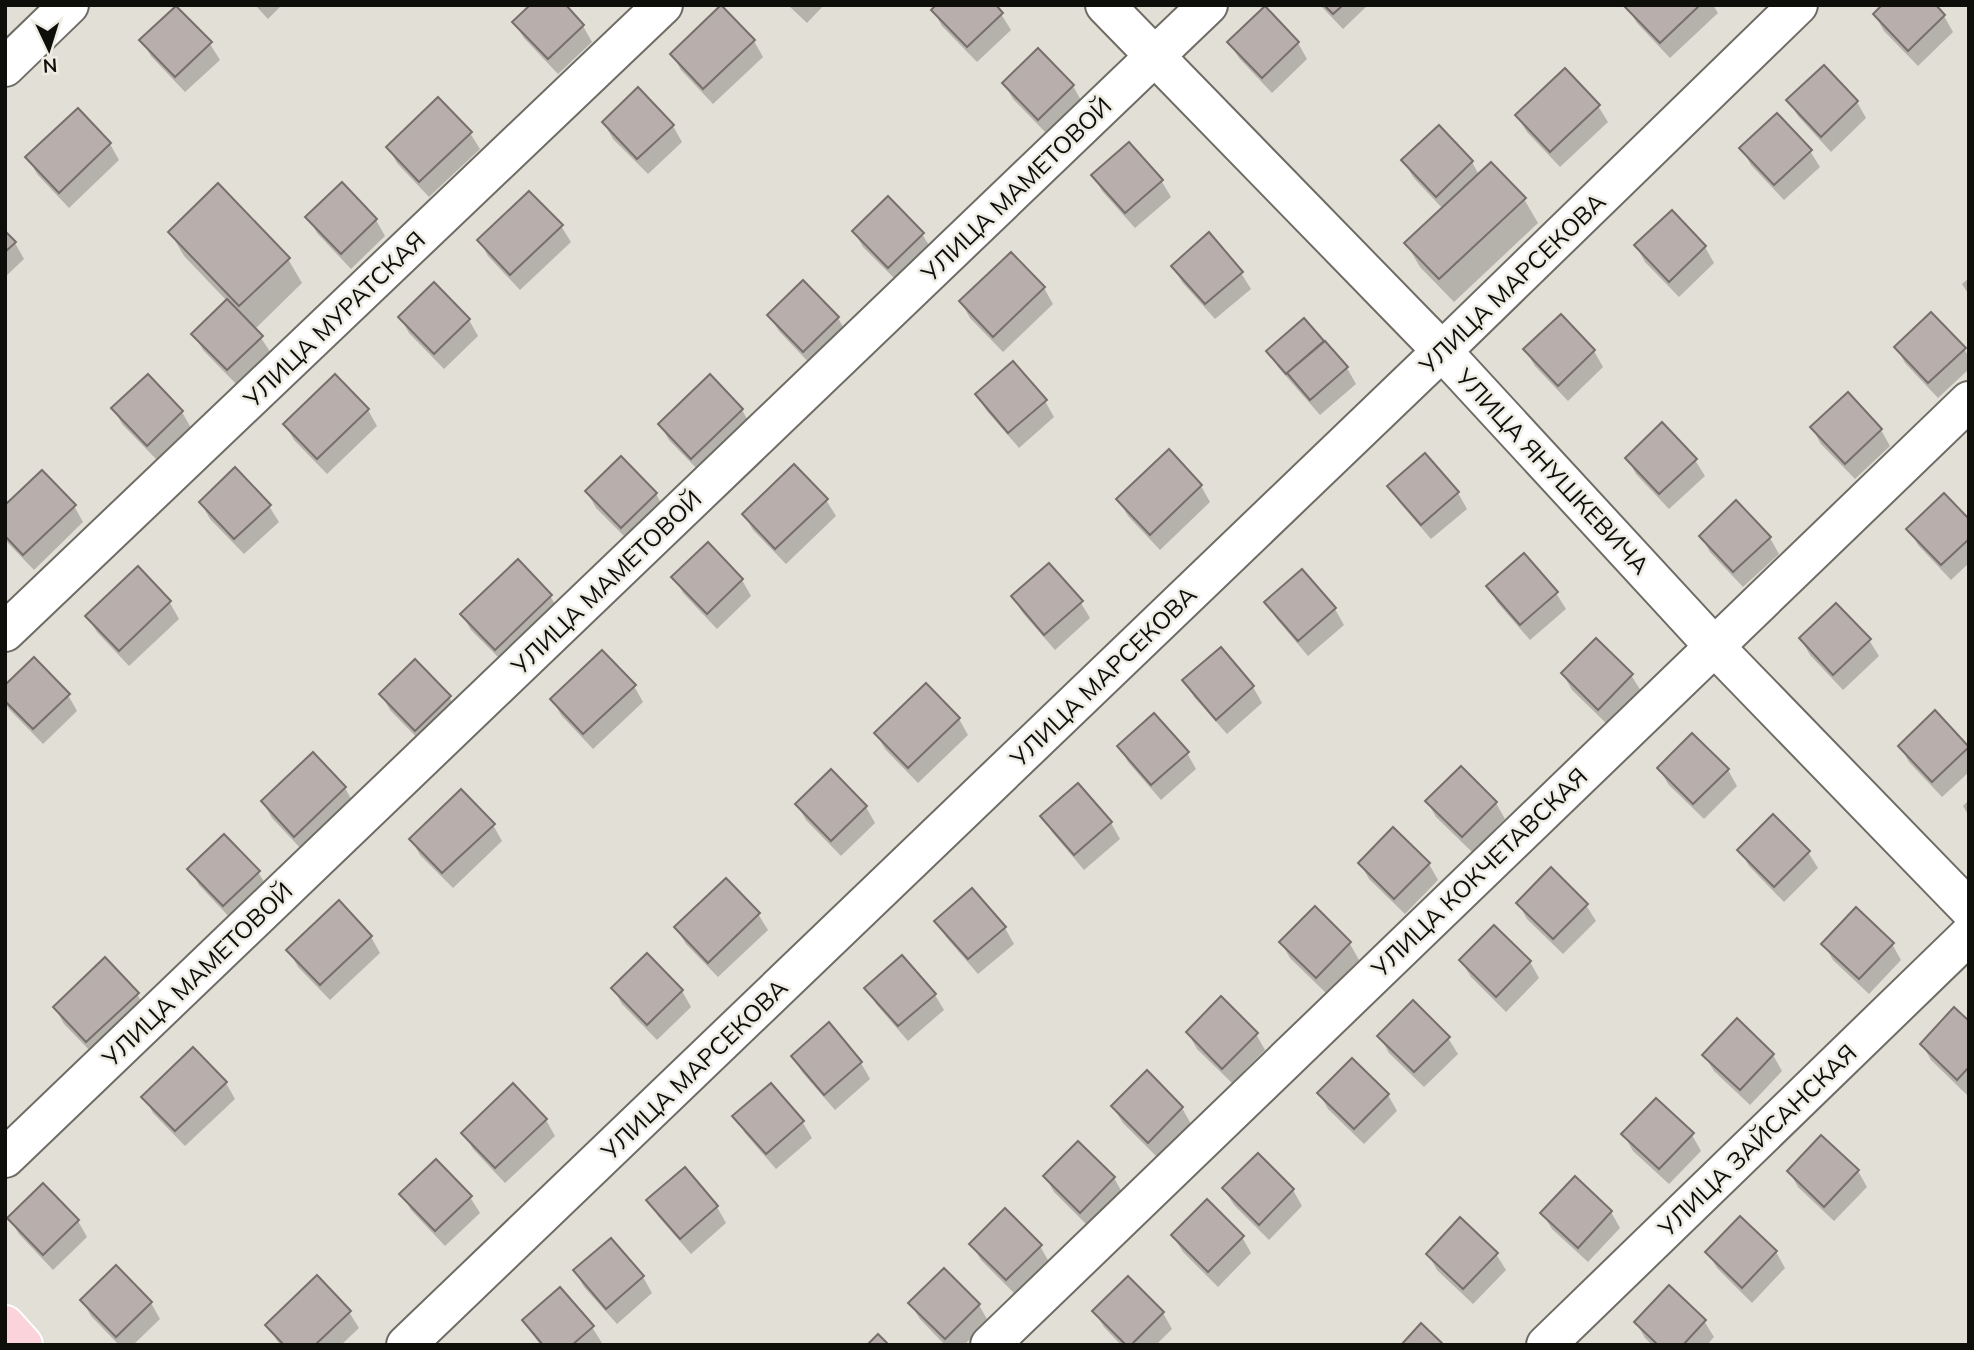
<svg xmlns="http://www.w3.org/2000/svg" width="1974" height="1350" font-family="Mulish,sans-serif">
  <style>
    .shadow { fill: #0003 }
    .building { fill: #b8aeac; stroke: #786f6d; stroke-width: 2 }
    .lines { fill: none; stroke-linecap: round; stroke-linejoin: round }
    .street-casing { stroke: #6e6c65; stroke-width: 42 }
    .primary-casing { stroke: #fff; stroke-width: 42 }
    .street { stroke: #fff; stroke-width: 38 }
    .primary { stroke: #fbd3db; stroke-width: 38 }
    .labels { text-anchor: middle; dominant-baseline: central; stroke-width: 5; stroke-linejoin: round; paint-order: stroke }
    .street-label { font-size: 24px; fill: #0e0e0b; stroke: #eeece3 }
  </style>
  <rect width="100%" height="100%" fill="#e1dfd6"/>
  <!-- shadow -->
  <g class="shadow">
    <path d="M255 5H282L268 19Z"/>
    <path d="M788 5H824L807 23Z"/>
    <path d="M1320 5H1368L1343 29Z"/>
    <path d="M1629 5H1713L1718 13 1670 58 1637 23 1627 7Z"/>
    <path d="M176 8 210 44 220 60 185 92 151 56 142 40Z"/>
    <path d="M1265 8 1298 43 1307 59 1272 93 1239 58 1229 42Z"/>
    <path d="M933 10 1001 14 1011 30 977 62 942 26Z"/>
    <path d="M1875 15 1944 16 1953 32 1918 66 1884 31Z"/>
    <path d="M514 22 583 26 592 42 558 74 524 38Z"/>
    <path d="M754 41 763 57 713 104 681 70 672 54Z"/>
    <path d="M1038 50 1073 86 1082 102 1048 135 1013 99 1004 83Z"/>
    <path d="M1788 100 1857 102 1866 118 1831 152 1798 116Z"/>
    <path d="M1598 106 1608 122 1560 167 1527 132 1517 116Z"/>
    <path d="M78 111 110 144 119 160 69 208 37 174 28 158Z"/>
    <path d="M604 123 673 126 682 142 648 174 613 139Z"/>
    <path d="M1439 127 1472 162 1479 175 1524 199 1538 223 1454 302 1420 267 1406 243 1443 209 1413 177 1404 161Z"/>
    <path d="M470 133 480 149 429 197 397 163 388 147Z"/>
    <path d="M1129 144 1162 182 1171 197 1135 228 1102 191 1093 175Z"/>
    <path d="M1742 149 1810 151 1820 167 1784 200 1751 165Z"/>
    <path d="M341 184 376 220 385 236 351 269 317 233 308 217Z"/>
    <path d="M1672 212 1705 247 1714 263 1679 297 1645 262 1636 246Z"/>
    <path d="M561 226 571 242 520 290 488 256 479 240Z"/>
    <path d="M854 231 922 234 932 250 898 282 863 247Z"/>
    <path d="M170 232 288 259 302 283 255 329 271 353 237 385 203 350 194 334 227 301 184 256Z"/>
    <path d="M5 233 15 243 24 259 5 277Z"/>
    <path d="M1173 266 1241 273 1251 289 1215 319 1182 282Z"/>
    <path d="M1969 278V295L1962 284Z"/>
    <path d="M803 282 838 318 847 334 813 367 779 331 769 315Z"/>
    <path d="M434 284 469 320 478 336 444 369 409 333 400 317Z"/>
    <path d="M1044 288 1053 304 1003 352 970 318 961 302Z"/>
    <path d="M1561 316 1594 351 1603 367 1568 401 1535 366 1525 350Z"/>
    <path d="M1304 321 1347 368 1356 384 1320 415 1278 367 1268 352Z"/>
    <path d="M1896 347 1964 349 1969 357V369L1938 398 1905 363Z"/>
    <path d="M710 376 742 410 751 426 701 473 669 440 660 424Z"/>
    <path d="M977 394 1045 401 1054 417 1019 448 986 410Z"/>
    <path d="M113 408 182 412 191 428 157 460 122 424Z"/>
    <path d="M368 410 377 426 327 474 294 440 285 424Z"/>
    <path d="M1812 428 1881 430 1890 446 1855 479 1821 444Z"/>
    <path d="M1627 458 1695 460 1705 476 1669 509 1636 474Z"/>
    <path d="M621 459 656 494 665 510 631 543 596 508 587 492Z"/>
    <path d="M1201 486 1210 502 1160 550 1128 516 1118 500Z"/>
    <path d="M1389 486 1458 493 1467 509 1431 539 1399 502Z"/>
    <path d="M826 500 836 516 786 564 753 530 744 514Z"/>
    <path d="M201 503 269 506 279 522 244 554 210 519Z"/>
    <path d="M74 506 83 522 34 570 5 540V507Z"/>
    <path d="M1969 522V563L1951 580 1918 545 1909 529Z"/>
    <path d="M1701 536 1770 538 1779 554 1743 587 1710 552Z"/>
    <path d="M138 569 170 603 179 619 129 666 97 632 87 616Z"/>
    <path d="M1302 571 1335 609 1344 625 1308 656 1276 618 1267 602Z"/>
    <path d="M674 577 742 580 751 596 717 629 683 593Z"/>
    <path d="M1488 586 1556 593 1566 609 1530 640 1497 602Z"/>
    <path d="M550 596 560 612 505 664 471 630 462 614Z"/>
    <path d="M1013 596 1081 603 1090 618 1055 650 1022 612Z"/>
    <path d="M1801 639 1869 640 1879 656 1843 690 1810 655Z"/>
    <path d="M1220 650 1253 687 1262 703 1227 734 1194 697 1185 681Z"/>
    <path d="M1563 674 1631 675 1641 691 1608 725 1572 690Z"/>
    <path d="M634 686 643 702 593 749 561 715 552 699Z"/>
    <path d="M926 686 959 719 968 735 918 783 885 749 876 733Z"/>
    <path d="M5 687 68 695 77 711 43 744 9 709 5 703Z"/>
    <path d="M381 694 449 697 459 713 425 746 390 710Z"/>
    <path d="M1119 746 1187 753 1196 769 1161 800 1128 762Z"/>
    <path d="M1900 746 1968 747 1969 772 1942 797 1909 762Z"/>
    <path d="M313 755 345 788 354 804 304 852 272 818 263 802Z"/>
    <path d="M1659 768 1728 770 1737 786 1704 819 1668 784Z"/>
    <path d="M1969 800V816L1963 806Z"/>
    <path d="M1427 801 1496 803 1505 819 1472 852 1436 817Z"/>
    <path d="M797 804 866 807 875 823 841 856 806 820Z"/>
    <path d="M1042 816 1111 823 1120 839 1084 870 1052 832Z"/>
    <path d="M493 825 502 841 453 888 420 855 411 839Z"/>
    <path d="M1393 829 1429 864 1438 880 1405 914 1369 879 1360 863Z"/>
    <path d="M1740 850 1808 852 1818 868 1784 902 1749 866Z"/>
    <path d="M190 869 258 872 268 888 233 921 199 885Z"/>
    <path d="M1518 903 1586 905 1596 921 1563 954 1527 919Z"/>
    <path d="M1315 909 1350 944 1359 960 1326 993 1290 958 1281 942Z"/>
    <path d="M758 914 768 930 718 977 686 944 676 928Z"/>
    <path d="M936 921 1005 928 1014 944 978 974 946 937Z"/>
    <path d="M1494 927 1530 962 1539 978 1506 1012 1471 977 1461 961Z"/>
    <path d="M371 937 380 953 330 1000 298 967 289 951Z"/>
    <path d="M1824 944H1892L1901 960 1869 994 1833 960Z"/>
    <path d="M613 988 682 991 691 1007 657 1040 622 1004Z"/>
    <path d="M867 988 935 995 944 1010 908 1041 876 1004Z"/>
    <path d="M137 994 146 1010 96 1057 64 1024 55 1008Z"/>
    <path d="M1969 1024V1093L1967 1095 1931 1060 1922 1044Z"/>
    <path d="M1188 1033 1256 1034 1265 1050 1232 1083 1197 1049Z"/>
    <path d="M1380 1037 1448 1038 1458 1054 1424 1087 1389 1053Z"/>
    <path d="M1704 1055H1773L1782 1071 1750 1105 1714 1071Z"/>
    <path d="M793 1056 861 1063 870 1079 835 1110 802 1072Z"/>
    <path d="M226 1083 235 1099 185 1146 153 1113 144 1097Z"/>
    <path d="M770 1085 803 1123 812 1138 776 1169 744 1132 735 1116Z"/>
    <path d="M1319 1093 1388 1095 1397 1111 1364 1144 1328 1109Z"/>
    <path d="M1113 1107 1182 1108 1191 1124 1158 1158 1123 1123Z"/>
    <path d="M546 1120 555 1136 505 1183 473 1149 464 1133Z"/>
    <path d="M1624 1135H1692L1701 1151 1669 1184 1633 1151Z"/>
    <path d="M1258 1155 1293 1190 1302 1206 1269 1240 1234 1205 1224 1189Z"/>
    <path d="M1789 1171H1858L1867 1187 1834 1221 1798 1187Z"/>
    <path d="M1045 1176 1114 1178 1123 1194 1090 1228 1054 1192Z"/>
    <path d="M402 1194 470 1197 480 1213 445 1246 411 1210Z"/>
    <path d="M649 1200 717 1207 726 1223 691 1254 658 1216Z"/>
    <path d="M1611 1212 1620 1228 1588 1262 1552 1229 1542 1213Z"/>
    <path d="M9 1218 78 1221 87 1237 53 1270 19 1234Z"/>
    <path d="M1173 1236 1242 1237 1251 1253 1218 1287 1183 1252Z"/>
    <path d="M610 1240 643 1277 652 1293 617 1324 584 1287 575 1271Z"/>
    <path d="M971 1244 1040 1246 1049 1262 1016 1295 981 1260Z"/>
    <path d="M1707 1252H1776L1785 1268 1752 1303 1717 1268Z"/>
    <path d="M1428 1254H1496L1506 1270 1473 1304 1437 1270Z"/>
    <path d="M82 1300 151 1303 160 1319 133 1345H119L91 1316Z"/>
    <path d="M910 1303 979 1305 988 1321 964 1345H945L920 1319Z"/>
    <path d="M1094 1311 1163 1313 1172 1329 1156 1345H1121L1104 1327Z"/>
    <path d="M349 1312 359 1328 341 1345H280L267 1325Z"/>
    <path d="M524 1321 592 1327 602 1343 540 1345Z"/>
    <path d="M1704 1321 1714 1337 1707 1345H1652L1645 1338 1636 1322Z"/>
  </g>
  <!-- building -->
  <g class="building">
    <path d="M530 5H566L584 25 548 59 512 22Z"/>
    <path d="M721 5 755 40 703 89 670 54Z"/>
    <path d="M936 5H996L1003 13 967 47 931 10Z"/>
    <path d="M1324 5H1343L1333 14Z"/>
    <path d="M1627 5H1700L1660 43 1625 7Z"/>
    <path d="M1882 5H1936L1945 15 1908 51 1873 14Z"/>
    <path d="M176 6 212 42 175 77 139 40Z"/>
    <path d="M1265 6 1299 42 1262 78 1227 42Z"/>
    <path d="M1038 48 1074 85 1038 120 1002 83Z"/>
    <path d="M1824 65 1858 101 1821 137 1786 100Z"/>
    <path d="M1565 68 1600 105 1550 152 1515 115Z"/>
    <path d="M638 87 674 125 637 159 602 122Z"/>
    <path d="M438 97 472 132 419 182 386 147Z"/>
    <path d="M78 108 111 143 59 193 25 157Z"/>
    <path d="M1777 113 1812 150 1774 185 1739 148Z"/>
    <path d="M1439 125 1473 161 1436 197 1401 160Z"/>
    <path d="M1129 142 1163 180 1125 213 1091 175Z"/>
    <path d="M1491 162 1526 198 1439 279 1404 243Z"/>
    <path d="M342 182 377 219 341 254 305 217Z"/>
    <path d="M218 183 290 258 239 306 168 232Z"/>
    <path d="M529 191 563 225 510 275 477 240Z"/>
    <path d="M888 196 924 233 888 268 852 231Z"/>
    <path d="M1672 210 1706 246 1669 282 1634 245Z"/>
    <path d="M5 231 16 242 5 252Z"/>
    <path d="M1209 232 1243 272 1205 304 1171 266Z"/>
    <path d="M1011 252 1045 287 993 337 959 301Z"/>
    <path d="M803 280 839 317 803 352 767 315Z"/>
    <path d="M434 282 470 319 434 354 398 317Z"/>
    <path d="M227 299 263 336 227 370 191 334Z"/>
    <path d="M1931 312 1966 348 1928 383 1894 347Z"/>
    <path d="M1561 314 1595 350 1558 386 1523 349Z"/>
    <path d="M1304 318 1324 341 1286 374 1266 351Z"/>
    <path d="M1325 341 1348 367 1310 400 1287 373Z"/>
    <path d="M1013 361 1047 400 1008 433 975 394Z"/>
    <path d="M148 374 183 411 147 446 111 408Z"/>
    <path d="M335 374 369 409 317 459 283 424Z"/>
    <path d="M710 374 743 409 691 459 658 424Z"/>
    <path d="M1848 392 1882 429 1845 464 1810 427Z"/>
    <path d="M1662 422 1697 459 1659 494 1625 458Z"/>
    <path d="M1169 449 1202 485 1150 535 1116 499Z"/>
    <path d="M1425 453 1459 492 1421 525 1387 486Z"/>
    <path d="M621 456 657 493 621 528 585 491Z"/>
    <path d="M794 464 828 499 775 549 742 514Z"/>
    <path d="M235 467 271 505 234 539 199 502Z"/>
    <path d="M42 470 76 505 23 555 5 536V505Z"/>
    <path d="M1944 493 1969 519V539L1941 565 1906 529Z"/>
    <path d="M1736 500 1771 537 1733 572 1699 536Z"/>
    <path d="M708 542 743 579 707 614 671 577Z"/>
    <path d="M1524 553 1558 592 1520 625 1486 586Z"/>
    <path d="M518 559 552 595 495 650 460 614Z"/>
    <path d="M1049 563 1083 601 1044 635 1011 596Z"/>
    <path d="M138 566 171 601 119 651 85 616Z"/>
    <path d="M1302 569 1336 608 1298 641 1264 602Z"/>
    <path d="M1836 603 1871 639 1833 675 1799 638Z"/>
    <path d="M1596 638 1633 674 1598 710 1561 673Z"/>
    <path d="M1221 647 1254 686 1216 720 1182 680Z"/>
    <path d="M602 650 636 685 583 734 550 699Z"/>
    <path d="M34 657 70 694 33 729 5 701V685Z"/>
    <path d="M415 659 451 696 415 731 379 694Z"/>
    <path d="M926 683 960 718 908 768 874 733Z"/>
    <path d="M1935 710 1969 747 1932 782 1898 746Z"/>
    <path d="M1154 713 1189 752 1151 785 1117 746Z"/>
    <path d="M1692 733 1729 769 1693 804 1657 768Z"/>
    <path d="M313 752 346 787 294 837 261 801Z"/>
    <path d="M1461 766 1497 802 1462 837 1425 801Z"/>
    <path d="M831 769 867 806 831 841 795 804Z"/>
    <path d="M1078 783 1112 822 1074 855 1040 816Z"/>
    <path d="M461 789 495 824 442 873 409 839Z"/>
    <path d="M1773 814 1810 851 1774 887 1737 850Z"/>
    <path d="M1393 827 1430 863 1394 899 1358 863Z"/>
    <path d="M224 834 260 871 223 906 187 869Z"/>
    <path d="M1551 867 1588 904 1553 939 1516 903Z"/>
    <path d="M726 878 760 913 708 963 674 927Z"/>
    <path d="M972 888 1006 927 968 959 934 921Z"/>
    <path d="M339 900 372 936 320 985 286 950Z"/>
    <path d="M1315 906 1351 942 1316 978 1279 942Z"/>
    <path d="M1856 907 1894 943 1859 979 1821 944Z"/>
    <path d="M1494 925 1531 961 1496 997 1459 960Z"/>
    <path d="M647 953 683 990 647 1025 611 988Z"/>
    <path d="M902 955 936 994 898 1026 864 988Z"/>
    <path d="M105 957 139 993 86 1042 53 1007Z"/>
    <path d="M1221 996 1258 1033 1222 1069 1186 1032Z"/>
    <path d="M1413 1000 1450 1037 1414 1072 1377 1036Z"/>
    <path d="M1954 1007 1969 1021V1067L1957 1080 1920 1044Z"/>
    <path d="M1737 1018 1774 1054 1740 1090 1702 1055Z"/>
    <path d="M829 1022 862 1062 824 1095 791 1056Z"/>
    <path d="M193 1047 227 1082 175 1131 141 1097Z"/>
    <path d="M1352 1058 1389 1094 1354 1129 1317 1093Z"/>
    <path d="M1147 1070 1183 1107 1148 1143 1111 1106Z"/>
    <path d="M513 1083 547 1119 495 1168 461 1133Z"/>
    <path d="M771 1083 804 1121 766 1154 732 1116Z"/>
    <path d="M1656 1098 1694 1133 1659 1169 1621 1134Z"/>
    <path d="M1821 1135 1859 1170 1824 1207 1787 1171Z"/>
    <path d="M1078 1141 1115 1177 1080 1213 1043 1176Z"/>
    <path d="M1258 1153 1294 1189 1259 1225 1222 1188Z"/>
    <path d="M436 1159 472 1196 435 1231 399 1194Z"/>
    <path d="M685 1167 718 1206 680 1239 646 1200Z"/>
    <path d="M1575 1176 1612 1211 1578 1248 1540 1213Z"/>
    <path d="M43 1183 79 1220 43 1255 7 1218Z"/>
    <path d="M1207 1199 1244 1236 1208 1272 1171 1235Z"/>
    <path d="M1005 1208 1042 1245 1006 1280 969 1244Z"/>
    <path d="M1740 1216 1777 1251 1742 1288 1705 1252Z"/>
    <path d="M1460 1217 1498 1253 1463 1289 1426 1254Z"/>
    <path d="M611 1238 644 1276 606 1309 573 1270Z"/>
    <path d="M116 1265 152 1302 116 1337 80 1300Z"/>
    <path d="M944 1268 980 1304 945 1339 908 1303Z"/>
    <path d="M317 1275 351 1311 315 1345H284L265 1325Z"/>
    <path d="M1128 1276 1164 1312 1131 1345H1126L1092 1311Z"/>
    <path d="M1669 1285 1706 1320 1683 1345H1658L1634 1322Z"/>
    <path d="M560 1287 594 1326 572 1345H543L522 1320Z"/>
    <path d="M1421 1323 1444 1345H1401Z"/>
    <path d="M878 1334 889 1345H867Z"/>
  </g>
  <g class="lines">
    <!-- street casing -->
    <g class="street-casing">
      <g id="street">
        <path d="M1105 5 1442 351 1713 645 1969 909"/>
        <path d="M5 67 69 5"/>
        <path d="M5 632 663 5"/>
        <path d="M5 1158 1208 5"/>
        <path d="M406 1345 1442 351 1798 5"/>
        <path d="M990 1345 1969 401"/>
        <path d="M1546 1345 1969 935"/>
      </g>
    </g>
    <!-- primary casing -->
    <g class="primary-casing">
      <path id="primary" d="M5 1325 23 1345"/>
    </g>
    <!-- street -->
    <use href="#street" class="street"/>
    <!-- primary -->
    <use href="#primary" class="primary"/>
  </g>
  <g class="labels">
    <!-- street labels -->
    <g class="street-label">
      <text transform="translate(1016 189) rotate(-44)">УЛИЦА МАМЕТОВОЙ</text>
      <text transform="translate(1512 283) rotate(-44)">УЛИЦА МАРСЕКОВА</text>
      <text transform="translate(334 319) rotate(-44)">УЛИЦА МУРАТСКАЯ</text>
      <text transform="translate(1553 471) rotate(47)">УЛИЦА ЯНУШКЕВИЧА</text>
      <text transform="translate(606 582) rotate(-44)">УЛИЦА МАМЕТОВОЙ</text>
      <text transform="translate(1103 676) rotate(-44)">УЛИЦА МАРСЕКОВА</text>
      <text transform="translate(1479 872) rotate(-44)">УЛИЦА КОКЧЕТАВСКАЯ</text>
      <text transform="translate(197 974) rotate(-44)">УЛИЦА МАМЕТОВОЙ</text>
      <text transform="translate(694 1069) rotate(-44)">УЛИЦА МАРСЕКОВА</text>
      <text transform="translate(1757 1140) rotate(-44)">УЛИЦА ЗАЙСАНСКАЯ</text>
    </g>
  </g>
  <!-- border -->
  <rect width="1974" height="1350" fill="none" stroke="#0e0e0b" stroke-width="14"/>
  <!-- north arrow -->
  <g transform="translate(49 49) rotate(176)" stroke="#eeece3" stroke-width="5" paint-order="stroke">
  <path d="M0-5L12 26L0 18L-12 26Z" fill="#0e0e0b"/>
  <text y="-10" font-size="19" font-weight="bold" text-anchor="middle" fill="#0e0e0b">N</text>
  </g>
</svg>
